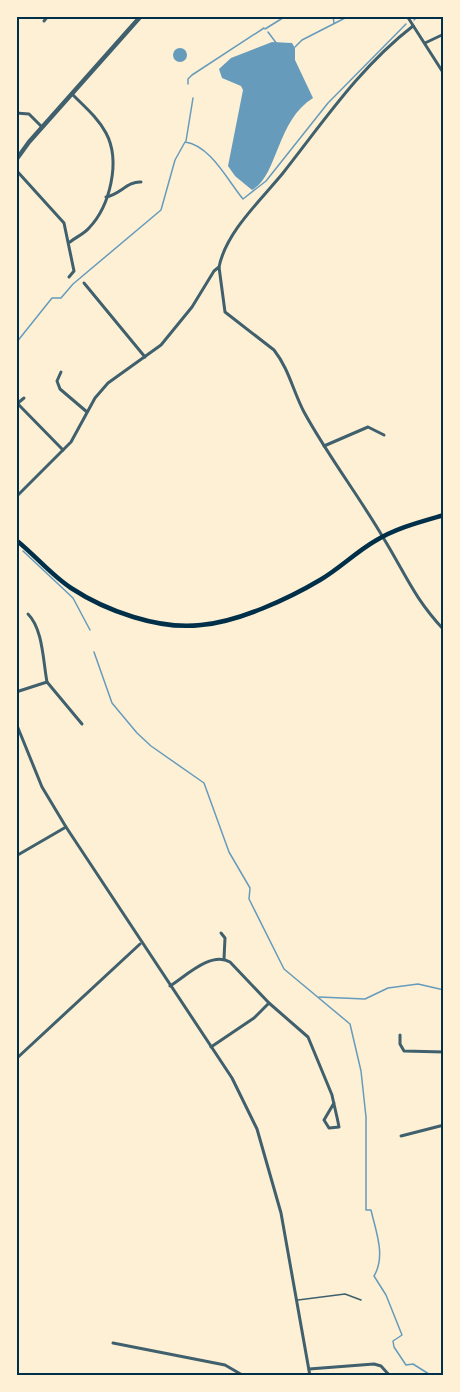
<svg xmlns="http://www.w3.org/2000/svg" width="460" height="1392" font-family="'Golos Text',sans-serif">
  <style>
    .water { fill: #669bbc }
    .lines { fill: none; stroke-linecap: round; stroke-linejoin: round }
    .stream { stroke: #669bbc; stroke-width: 1.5 }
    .service { stroke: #3f606c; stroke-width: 1.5 }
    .minor { stroke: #3f606c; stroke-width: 3 }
    .tertiary { stroke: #3f606c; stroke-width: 4.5 }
    .secondary { stroke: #003049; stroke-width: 4.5 }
    .neatline { fill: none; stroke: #003049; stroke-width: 2 }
  </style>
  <rect width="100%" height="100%" fill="#fdf0d5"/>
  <!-- water -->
  <g class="water">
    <path d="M272 42 292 43 295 48V60L313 98C276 121 278 176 252 190L235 176 228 166 243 90 241 86 222 78 219 69 231 58Z"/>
    <circle cx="180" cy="55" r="7"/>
  </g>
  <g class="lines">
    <!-- stream -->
    <g class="stream">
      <path d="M333 16 334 23"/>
      <path d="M414 20 418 16"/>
      <path d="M265 29 286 16"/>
      <path d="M268 32 277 44"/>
      <path d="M295 47 302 40 349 16"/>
      <path d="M188 84V79L192 75 264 28"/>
      <path d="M186 141 193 98"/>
      <path d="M16 343 52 298H61L73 284 161 210 175 160 185 142C210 145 228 181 243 199L266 181 328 103 406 24"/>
      <path d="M23 551 73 598 90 630"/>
      <path d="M94 652 112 703 137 733 151 746 204 783 229 852 250 888 249 899 284 969 350 1024 361 1071 366 1117V1210H371C376 1232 386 1256 374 1276L386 1295 402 1335 393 1341 394 1347 406 1365 413 1364 432 1376"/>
      <path d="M319 997 365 999 388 988 418 984 444 990"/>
    </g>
    <!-- service -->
    <path class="service" d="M298 1300 345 1294 361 1300"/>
    <!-- minor -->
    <g class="minor">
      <path d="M407 16 444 74"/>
      <path d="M44 21 48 16"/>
      <path d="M425 43 444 34"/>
      <path d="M16 113 29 114 42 127"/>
      <path d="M16 170 64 223 74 271 69 277"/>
      <path d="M106 197C119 195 128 181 141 182"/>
      <path d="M70 242C76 237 84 234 89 228 110 206 121 161 106 133 98 118 85 107 73 95"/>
      <path d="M219 267 225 312 274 350C289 369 293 391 304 412 328 456 359 496 384 539 406 575 414 598 444 630"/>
      <path d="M84 283 145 357"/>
      <path d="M61 372 57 381 60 389 87 412"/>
      <path d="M18 403 24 398"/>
      <path d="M18 404 63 450"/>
      <path d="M324 446 368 427 384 435"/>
      <path d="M16 497 71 442 95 398 108 383 161 345 192 307 214 271 219 267C226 232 261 200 283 173 324 121 360 67 413 26"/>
      <path d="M28 614C43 629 43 661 47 682"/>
      <path d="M16 692 47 682 82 724"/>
      <path d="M16 723 42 787 66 827 232 1078 257 1129 281 1213 310 1376"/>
      <path d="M16 856 66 827"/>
      <path d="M221 933 225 938 224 959"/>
      <path d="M170 986C186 976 211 951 230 962L269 1003 308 1037 332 1095C334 1105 337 1116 339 1127L329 1128 324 1120 334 1103"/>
      <path d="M400 1035V1044L404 1051 444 1052"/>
      <path d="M211 1047 254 1018 269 1003"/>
      <path d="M16 1059 140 944"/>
      <path d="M401 1136 444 1125"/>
      <path d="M113 1343 225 1365 244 1376"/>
      <path d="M309 1369 374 1364 381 1366 390 1376"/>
    </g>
    <!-- tertiary -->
    <path class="tertiary" d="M16 160 29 142 141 16"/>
    <!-- secondary -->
    <path class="secondary" d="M16 540C35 555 51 575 71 588 106 611 159 630 201 625 238 622 288 599 320 580 339 569 356 552 375 541 396 528 420 522 444 515"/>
  </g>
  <!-- border -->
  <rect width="460" height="1392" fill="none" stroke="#fdf0d5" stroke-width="36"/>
  <rect x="18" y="18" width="424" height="1356" class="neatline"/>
</svg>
